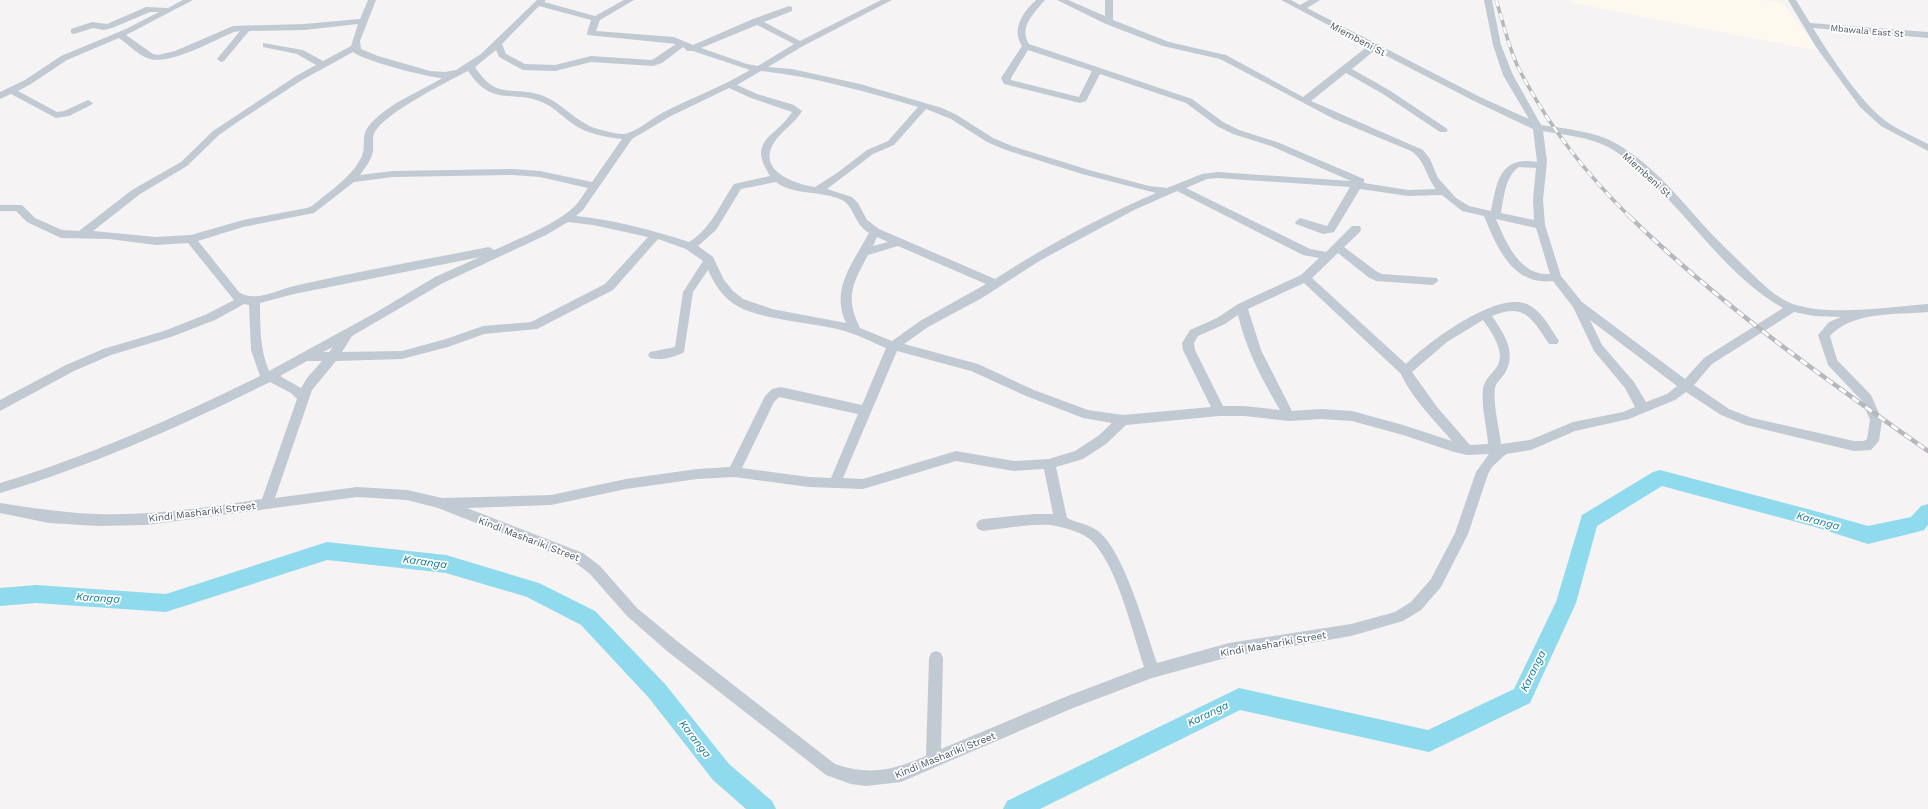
<svg xmlns="http://www.w3.org/2000/svg" width="1928" height="809" font-family="'Work Sans',sans-serif">
  <style>
    .commercial { fill: #fdf9ef }
    .lines { fill: none; stroke-linecap: round; stroke-linejoin: round }
    .river { fill: #90daee; fill-rule: evenodd }
    .street { fill: #c1cad2; fill-rule: evenodd }
    .rail-far1-casing { stroke: #b5b8bd; stroke-width: 3.5 }
    .rail-casing { stroke: #b5b8bd; stroke-width: 4.5 }
    .rail-far1 { stroke: #fff; stroke-width: 2.5; stroke-dasharray: 7; stroke-linecap: butt }
    .rail { stroke: #fff; stroke-width: 3; stroke-dasharray: 8; stroke-linecap: butt }
    .labels { text-anchor: middle; dominant-baseline: central; stroke-width: 3.5; stroke-linejoin: round; paint-order: stroke }
    .far-street-label { font-size: 9px; fill: #4a5661; stroke: #fff }
    .street-label { font-size: 10px; fill: #4a5661; stroke: #fff }
    .water-label { font-size: 11px; font-style: italic; fill: #0c7c9b; stroke: #fff }
  </style>
  <rect width="100%" height="100%" fill="#f5f3f3"/>
  <!-- commercial -->
  <path class="commercial" d="M1572 0H1758L1782 2 1820 51 1573 3Z"/>
  <g class="lines">
    <!-- river -->
    <g class="river">
      <path d="M1660 470 1815 511 1868 526 1911 517 1921 506 1928 504V525L1924 530 1917 532 1868 544 1815 527 1662 486 1597 526 1576 603 1530 703 1429 752 1240 710 1040 809H1003L1007 801 1239 688 1428 730 1514 689 1556 602 1582 515 1653 472Z"/>
      <path d="M327 542 446 555 539 583 595 611 665 684 729 764 772 801 776 809H746L713 780 649 698 581 625 527 597 446 573 327 560 166 612 36 603 0 606V588L36 585 166 594Z"/>
    </g>
    <!-- street -->
    <g class="street">
      <path d="M183 0H193L126 35 153 54 158 55 175 51 233 26 304 24 360 19 368 0H376L360 41 361 49 378 56 430 71 445 72 456 70 481 54 537 0H546L544 2 595 16 624 0H634L600 20 596 31 674 37 693 45 753 19 789 6 792 7V11L764 22 800 41 881 0H892L803 46 768 67 792 69 860 84 942 108 957 115 993 138 1012 146 1089 170 1149 186 1167 188 1202 174 1218 172 1351 181 1271 146 1233 134 1217 126 1186 103 1100 74 1086 101 1080 103 1004 84 1001 78 1022 46C1011 29 1023 12 1036 0H1045C1035 12 1018 27 1029 44L1192 99 1223 122 1239 130 1277 142 1364 179V183L1408 190 1436 189C1426 177 1425 160 1411 151L1334 119 1220 59 1163 46 1106 24 1057 0H1068L1105 16V0H1113V20L1169 42 1226 55 1303 97 1368 46 1281 0H1291L1300 5 1309 0H1320L1307 8 1480 97 1529 119 1503 75 1493 45 1484 0H1492L1501 45 1513 75 1541 125C1566 129 1595 131 1617 144 1653 165 1679 198 1707 229 1718 241 1731 253 1743 265 1758 279 1775 299 1796 305 1833 316 1889 307 1928 304V312C1897 315 1852 311 1830 336L1837 360 1871 395 1882 420 1879 441 1871 450 1854 451 1746 425 1721 415 1686 392 1675 400 1629 419 1575 431 1531 450 1506 454 1492 467 1488 474 1468 534 1441 587 1421 610 1403 621 1351 636 1229 657 1152 678 1073 708 901 782 866 786 851 784 826 775 667 651 627 616 590 574 573 561 438 508 407 500 357 497 146 525 98 526 49 523 0 513V503C32 508 64 513 97 514 152 516 207 507 262 499L297 399 291 393 270 382C183 425 94 465 0 493V483C90 456 176 417 260 376L251 350 249 305 244 304 215 320 171 337 111 355 74 371 0 411V400L66 365 103 349 164 331 207 314 234 300 188 243 156 245 109 239 61 238 27 222 16 211H0V205H22L35 218 62 230 79 231 132 190 181 162 213 131 296 76 316 65 297 54 263 47V43L303 50 323 61 351 46 358 24 304 30 249 31 224 61 221 62 217 59 240 31 234 32C214 40 168 67 147 58 137 54 128 44 119 38L67 60 31 84 18 91 57 112 64 111 88 100 93 103 91 105 69 116 56 118 11 94 0 99V92L25 80 61 56 126 29 159 12H150L112 28 104 30 93 28 74 34 71 33V29L92 22 107 24 146 7 168 8ZM539 6 591 20 587 33 588 35 676 44 652 60 591 56 555 65 525 64 506 54 502 44ZM757 25 794 44 758 66 747 64 701 48ZM683 47 687 51H693L750 70C722 87 691 98 662 113 651 119 640 129 628 133 621 136 606 131 598 129 576 123 563 103 541 95 510 85 497 101 475 67L496 50 499 57 523 70 555 71 591 62 653 66 662 63ZM1028 50 1092 71 1079 97 1011 80V78ZM1375 50 1474 101 1533 129 1537 162C1500 156 1497 181 1491 211L1469 206 1456 198 1438 178 1430 159 1423 150 1311 101 1346 73 1383 94 1440 132H1446L1448 130 1446 128 1389 90 1352 69ZM353 52C365 61 426 77 442 78 418 93 386 104 368 127 361 136 366 146 362 156 352 177 330 191 312 206L307 208 243 220 191 235 156 237 93 231 140 194 187 166 219 135 239 121 302 80ZM468 71C493 109 514 88 546 104 556 109 564 118 573 124 587 134 605 137 622 139L592 182 540 171 513 169 393 171 360 175C365 168 372 159 373 151 374 144 371 136 376 130 388 112 448 81 468 71ZM761 71C815 77 866 92 918 107L888 141 867 150 837 173 815 187C794 184 755 170 775 141 783 130 795 123 802 111L794 105 757 94 737 85ZM729 88 751 98 792 112C776 138 746 139 770 176L734 184C720 204 711 229 689 242 652 230 614 220 576 216L583 210 632 139 669 117ZM926 109 951 119 987 142 1006 150 1082 174 1156 193C1100 217 1046 246 995 279L879 229 867 220 858 203 852 197 827 189 873 154 894 145ZM1543 131C1565 135 1588 137 1608 147 1620 153 1631 163 1641 173 1690 215 1726 276 1783 308L1704 358 1685 379 1582 302 1561 276 1545 225 1543 200 1547 161ZM1519 167 1536 168 1533 200 1534 220 1501 213C1504 198 1505 176 1519 167ZM513 175 540 177 588 188C584 193 580 201 575 206 557 224 518 239 494 250L489 247C424 260 359 271 294 286 277 290 254 303 239 292L198 241 243 227 314 213 354 182 393 177ZM1218 178 1350 187 1327 226 1300 218 1295 222 1296 224 1323 234 1334 232 1360 189 1408 196 1442 195 1462 211 1484 216C1497 248 1513 286 1553 281L1573 307 1594 351 1625 388 1635 407 1623 412 1573 422 1530 440 1501 444C1499 426 1493 406 1495 388 1496 382 1502 378 1505 373 1517 352 1504 334 1492 316 1525 302 1532 319 1549 344H1557L1559 341 1557 338C1549 326 1541 310 1527 304 1496 291 1428 342 1406 364L1312 278 1338 253 1368 277 1376 281 1433 285 1438 281 1437 278 1382 274 1376 271 1344 247 1360 232 1361 229 1360 226H1352L1326 252 1310 249 1186 188 1207 179ZM776 182C794 196 821 190 842 200 854 206 854 224 869 233 853 263 830 289 846 323L772 309 743 299 733 291 724 280 713 257 698 246 716 230 741 189ZM1177 191 1303 255 1319 258 1301 275 1238 304 1217 318 1190 330 1182 343 1183 350 1211 407 1123 415 1088 410 1034 390 978 364 904 344 928 327 982 298 1041 260 1134 210ZM1496 219 1536 228 1550 274C1520 276 1506 243 1496 219ZM568 222 593 225 648 237 605 284 531 322 483 326 446 339 402 351 342 352 352 336 443 283 546 235ZM877 237 888 242 873 246ZM658 239 686 249 703 261 683 292 675 347 650 352 648 355 650 358C661 361 675 357 684 352L693 292 708 270C714 283 721 295 734 304 757 320 812 322 841 330 856 334 872 342 886 348L862 405 781 387 772 389 765 396 730 467 697 469 626 479 551 495 442 498 407 490 357 487 275 498 312 390 336 361 402 359 448 347 484 334 537 329 613 290ZM898 246 986 284 920 321 892 341 860 328C845 297 852 285 868 255ZM480 257 435 277 375 313 269 371C260 350 260 326 260 303L294 294ZM1304 283 1401 374C1411 397 1436 422 1452 441L1403 425 1352 411 1321 409 1292 411 1261 350 1248 309ZM1794 312 1814 316 1841 317 1829 322 1818 335 1828 365 1862 401 1870 420 1867 439 1864 441H1854L1752 418 1729 409 1694 385 1712 364ZM1238 315C1246 349 1262 380 1280 410L1244 406H1223L1195 350 1194 343 1198 336 1225 324ZM1483 320C1492 333 1507 353 1496 368 1491 375 1484 380 1483 389 1481 407 1487 426 1488 444L1470 445 1437 407 1412 372 1447 342ZM1590 320 1677 386 1667 394 1646 402 1634 382 1602 345ZM333 347 329 352H323ZM897 351 971 371 1026 396 1083 418 1112 423 1098 436 1075 451 1049 459 1014 461 956 451 863 479 843 478ZM307 361H322L307 378 301 388 280 376ZM779 397 858 414 831 478 809 477 742 468 774 402ZM1219 416H1244L1289 421 1321 419 1352 421 1403 435 1454 452 1467 455 1489 454 1476 472 1455 533 1431 579 1411 602 1395 612 1351 624 1229 643 1157 663C1146 631 1124 551 1098 531 1089 524 1077 523 1067 518L1056 467 1083 459 1106 444 1126 425ZM956 461 1014 471 1044 469 1053 514H1034L983 519 978 521 976 525 978 529 983 531C1001 529 1040 522 1056 526 1066 528 1084 533 1092 541 1118 568 1132 631 1144 667L1065 697 941 749 943 658 941 653 936 651 931 653 929 658 926 756C893 770 870 776 835 764L677 641 637 608 600 566 583 553 467 508 551 505 626 489 697 479 734 477 809 487 863 489Z"/>
      <path d="M1788 0H1796L1810 23 1928 32V38L1813 28C1831 57 1860 102 1887 122 1900 131 1915 137 1928 144V151L1881 126 1860 107 1816 47Z"/>
    </g>
    <!-- rail-far1 casing -->
    <g class="rail-far1-casing">
      <path id="rail-far1" d="M1496 0C1503 21 1509 50 1519 69 1547 124 1586 174 1630 217"/>
    </g>
    <!-- rail casing -->
    <g class="rail-casing">
      <path id="rail" d="M1629 216C1720 305 1824 378 1928 451"/>
    </g>
    <!-- rail-far1 -->
    <use href="#rail-far1" class="rail-far1"/>
    <!-- rail -->
    <use href="#rail" class="rail"/>
  </g>
  <g class="labels">
    <!-- far-street labels -->
    <g class="far-street-label">
      <text transform="translate(1867 31) rotate(5)">Mbawala East St</text>
    </g>
    <!-- street labels -->
    <g class="street-label">
      <text transform="translate(1358 39) rotate(28)">Miembeni St</text>
      <text transform="translate(1647 175) rotate(42)">Miembeni St</text>
      <text transform="translate(202 512) rotate(-7)">Kindi Mashariki Street</text>
      <text transform="translate(529 539) rotate(21)">Kindi Mashariki Street</text>
      <text transform="translate(1273 644) rotate(-10)">Kindi Mashariki Street</text>
      <text transform="translate(945 755) rotate(-22)">Kindi Mashariki Street</text>
    </g>
    <!-- water labels -->
    <g class="water-label">
      <text transform="translate(1818 521) rotate(15)">Karanga</text>
      <text transform="translate(425 562) rotate(8)">Karanga</text>
      <text transform="translate(98 598) rotate(4)">Karanga</text>
      <text transform="translate(1533 671) rotate(-64)">Karanga</text>
      <text transform="translate(1208 714) rotate(-26)">Karanga</text>
      <text transform="translate(695 739) rotate(52)">Karanga</text>
    </g>
  </g>
</svg>
